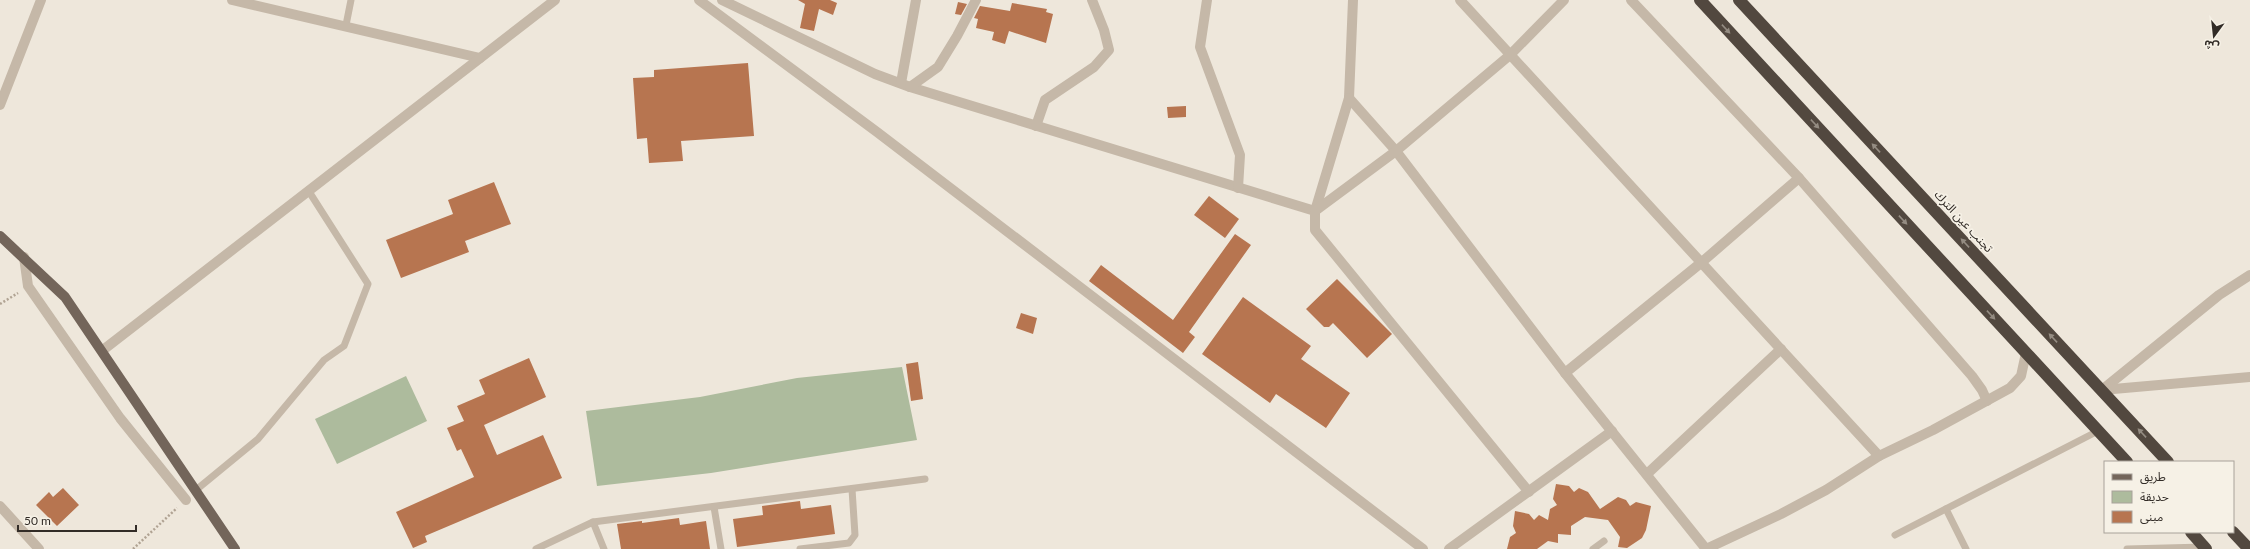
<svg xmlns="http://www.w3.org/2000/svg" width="2250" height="549" font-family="Lato,'Noto Sans Arabic',sans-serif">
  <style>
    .green { fill: #adbb9d }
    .building { fill: #b77550 }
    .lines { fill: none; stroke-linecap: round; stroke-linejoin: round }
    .path { stroke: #b0a393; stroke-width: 2.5; stroke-dasharray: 2 2; stroke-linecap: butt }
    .lane { stroke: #c5b8a8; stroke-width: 7 }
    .street { stroke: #c5b8a8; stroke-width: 10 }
    .primary { stroke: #73655a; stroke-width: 10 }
    .highway { stroke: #52483f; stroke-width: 12 }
    .oneway { fill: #948c82 }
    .labels { text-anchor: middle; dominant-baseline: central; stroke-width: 3.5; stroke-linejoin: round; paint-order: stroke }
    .street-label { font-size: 12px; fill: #322c27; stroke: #f6f1e6 }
  </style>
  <rect width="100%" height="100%" fill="#eee7db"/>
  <!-- green -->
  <g class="green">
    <path d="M902 367 917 440 711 473 597 486 586 411 700 397 797 378Z"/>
    <path d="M406 376 427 421 337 464 315 419Z"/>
  </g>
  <!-- building -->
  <g class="building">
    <path d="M798 0H830L837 3 833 15 819 9 814 31 800 28 805 4Z"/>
    <path d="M958 2 967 4 961 15 955 14Z"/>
    <path d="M1012 3 1047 9 1046 12 1053 14 1046 43 1009 31 1005 44 992 40 994 32 976 28 978 19 974 18 980 6 1010 11Z"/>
    <path d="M748 63 754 136 681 141 683 161 649 163 647 138 637 139 633 78 654 77V70Z"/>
    <path d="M1186 106V117L1168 118 1167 107Z"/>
    <path d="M494 182 511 224 465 241 469 252 401 278 386 240 453 214 448 200Z"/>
    <path d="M1209 196 1239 219 1225 238 1194 215Z"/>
    <path d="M1235 234 1251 245 1189 332 1195 337 1183 353 1089 281 1101 265 1173 320Z"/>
    <path d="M1337 279 1392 334 1367 358 1333 323 1329 327H1324L1306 309Z"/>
    <path d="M1243 297 1311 346 1301 359 1350 393 1326 428 1276 394 1270 403 1202 354Z"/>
    <path d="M1021 313 1037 318 1033 334 1016 328Z"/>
    <path d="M529 358 546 397 484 425 497 455 543 435 562 478 425 536 427 542 413 548 396 512 474 477 461 449 457 451 447 428 464 421 457 406 485 394 479 380Z"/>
    <path d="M918 362 923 399 911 401 906 364Z"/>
    <path d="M1556 484 1569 486 1574 492 1579 488 1588 492 1600 509 1618 497 1626 500 1630 506 1636 502 1651 506 1646 530 1642 538 1627 548 1618 547 1620 537 1608 520 1585 517 1571 526V535L1558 534V543L1548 541 1537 549H1507L1510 537 1516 533 1513 526 1515 511 1529 514 1534 520 1539 515 1548 520 1550 509 1557 505 1553 499Z"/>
    <path d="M63 488 79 505 57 526 36 505 49 492 53 497Z"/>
    <path d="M800 501 801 509 831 505 835 534 737 547 733 519 763 515 762 506Z"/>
    <path d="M679 518 680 525 706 521 710 549H621L617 524 642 521V523Z"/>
  </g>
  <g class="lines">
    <!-- path -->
    <g class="path">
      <path d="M0 304 18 293"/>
      <path d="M133 549 177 508"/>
    </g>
    <!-- lane -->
    <g class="lane">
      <path d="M346 25 351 0"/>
      <path d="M196 490 258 439 324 360 344 346 368 284 308 190"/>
      <path d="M714 507 721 549"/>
      <path d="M1946 509 1966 549"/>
      <path d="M593 522 604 549"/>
      <path d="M1895 535 2098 431"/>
      <path d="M536 549 593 522 925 479"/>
      <path d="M800 549 849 543 855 535 852 489"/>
      <path d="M1593 549 1604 541"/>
      <path d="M2127 549 2204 547"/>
    </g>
    <!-- street -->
    <g class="street">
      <path d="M232 0 480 58"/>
      <path d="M699 0 877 132 1423 549"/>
      <path d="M722 0 875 74 910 87 1315 211"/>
      <path d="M1207 0 1200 47 1240 155 1238 188"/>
      <path d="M1353 0 1349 98 1315 211V230L1529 492"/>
      <path d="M1460 0 1879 456"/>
      <path d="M1631 0 1799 178 1972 376 1982 390 1987 401"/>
      <path d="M901 83 916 0"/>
      <path d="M910 87 938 67 957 36 976 0"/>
      <path d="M1349 98 1396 151 1565 373 1706 549"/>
      <path d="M0 105 41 0"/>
      <path d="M1036 126 1045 100 1094 67 1109 50 1104 30 1092 0"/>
      <path d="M1315 211 1396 151 1510 55 1564 0"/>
      <path d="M24 257 28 286 120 418 186 500"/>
      <path d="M103 350 555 0"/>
      <path d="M1565 373 1702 262 1799 178"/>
      <path d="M2102 390 2219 295 2250 275"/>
      <path d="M2102 390 2250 377"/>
      <path d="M1647 474 1781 349"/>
      <path d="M0 506 39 549"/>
      <path d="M1449 549 1612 431"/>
      <path d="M1706 549 1781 514 1826 490 1879 456 1933 430 2010 388 2021 376 2026 353"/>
    </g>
    <!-- primary -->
    <path class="primary" d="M0 236 65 297 235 549"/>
    <!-- highway -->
    <g class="highway">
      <path d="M1700 0 2127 462"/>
      <path d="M1739 0 2168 462"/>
      <path d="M2191 532 2206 549"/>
      <path d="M2233 532 2249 549"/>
    </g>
  </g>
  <!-- one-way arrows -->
  <defs><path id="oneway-solid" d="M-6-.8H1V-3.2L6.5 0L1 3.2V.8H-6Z"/></defs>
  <g class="oneway">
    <use href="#oneway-solid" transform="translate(1726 29) rotate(47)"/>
    <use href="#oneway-solid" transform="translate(1815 124) rotate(47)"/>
    <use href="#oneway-solid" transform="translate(1876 148) rotate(-133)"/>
    <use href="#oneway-solid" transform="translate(1903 220) rotate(47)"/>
    <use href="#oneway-solid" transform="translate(1965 243) rotate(-133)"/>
    <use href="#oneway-solid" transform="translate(1991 315) rotate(47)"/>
    <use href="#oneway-solid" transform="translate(2053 338) rotate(-133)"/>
    <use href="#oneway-solid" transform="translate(2142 433) rotate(-133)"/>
  </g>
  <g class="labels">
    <!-- street labels -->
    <g class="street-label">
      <text transform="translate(1964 221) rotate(47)">تجنب عين الترك</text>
    </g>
  </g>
  <!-- legend -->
  <rect x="2104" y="461" width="130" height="72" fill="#f6f1e6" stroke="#a8a29a"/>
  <rect x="2112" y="474" width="20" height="6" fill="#73655a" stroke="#a8a29a"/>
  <text x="2140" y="481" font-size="12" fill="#322c27">طريق</text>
  <rect x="2112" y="491" width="20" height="12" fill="#adbb9d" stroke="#a8a29a"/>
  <text x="2140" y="501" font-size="12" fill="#322c27">حديقة</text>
  <rect x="2112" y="511" width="20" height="12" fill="#b77550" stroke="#a8a29a"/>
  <text x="2140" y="521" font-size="12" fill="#322c27">مبنى</text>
  <!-- north arrow -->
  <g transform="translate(2214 36) rotate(195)" stroke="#f6f1e6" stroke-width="3" paint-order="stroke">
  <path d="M0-3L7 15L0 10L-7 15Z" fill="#322c27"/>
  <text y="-6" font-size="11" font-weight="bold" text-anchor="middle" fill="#322c27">ش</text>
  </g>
  <!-- scale -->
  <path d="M18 525v6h118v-6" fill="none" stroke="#322c27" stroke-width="2"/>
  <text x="24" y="525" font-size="12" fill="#322c27" stroke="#f6f1e6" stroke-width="3" paint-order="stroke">50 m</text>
</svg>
